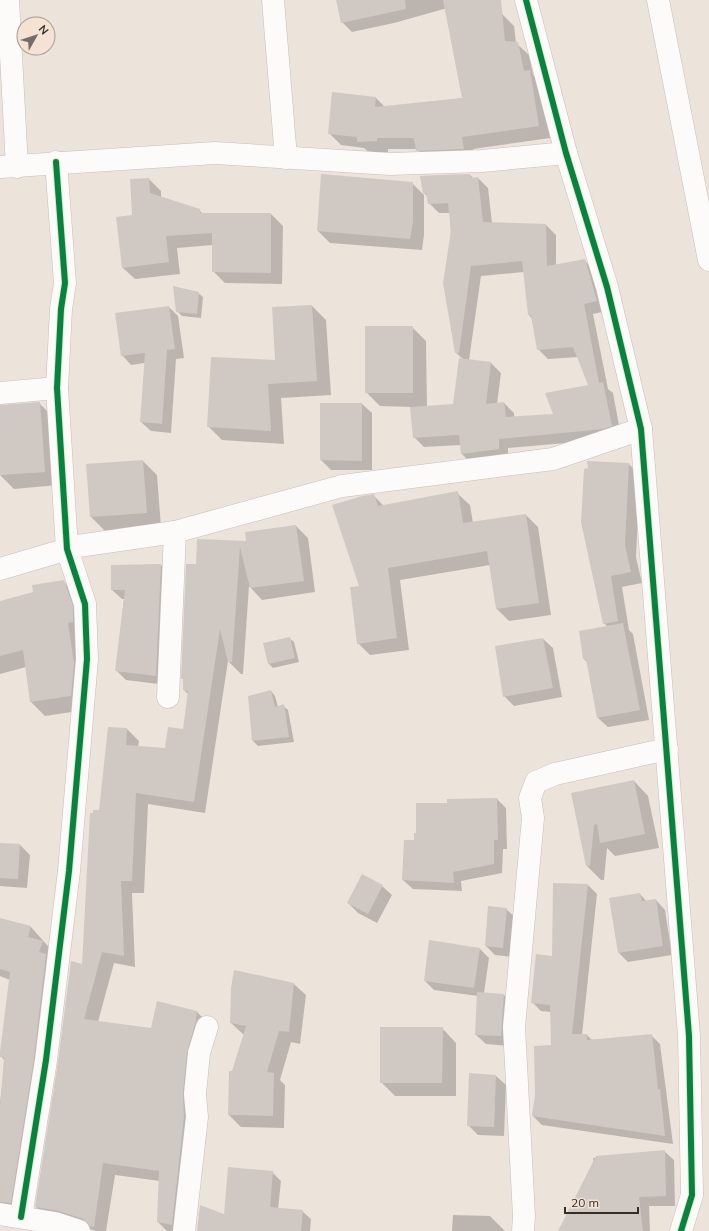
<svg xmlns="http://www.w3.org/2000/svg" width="709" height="1231" font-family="Mulish,sans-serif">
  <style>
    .shadow { fill: #0003; fill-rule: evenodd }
    .building { fill: #d0c9c3 }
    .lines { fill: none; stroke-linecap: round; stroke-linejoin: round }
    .minor-casing { stroke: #c6bfb8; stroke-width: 23 }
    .minor { stroke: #fcfbfa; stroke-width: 22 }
    .cycleway-casing { stroke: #f4e2d3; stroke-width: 8 }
    .cycleway { stroke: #00873e; stroke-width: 6 }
  </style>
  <rect width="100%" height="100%" fill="#ece3db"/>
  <!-- shadow -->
  <g class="shadow">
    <path d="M337 0H449L451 7 394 23 352 32 342 22Z"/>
    <path d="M502 14 514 26 516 43 529 55 533 75 542 83 550 138 473 149 476 160 429 162 417 149H388V152L370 153 364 148 341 145 329 133 375 97 385 107 464 98Z"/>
    <path d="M470 175 474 179 478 178 488 188 492 223 546 225 556 235V266L584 260 595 271 607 311 593 314 608 389 613 393 621 436 613 439 508 448V459L472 464 462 454 461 445 424 447 414 437 411 407 380 406 366 392 412 327 426 341 427 407 454 405 463 359 456 353 450 213H439L429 203 428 197 424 193V235L422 250 330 243 318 231 412 183 424 195 421 176ZM524 272 529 315 532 319 538 349 548 359 578 357 589 386 554 415 514 418V413L504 403 497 404 501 373 491 363 469 360 481 276Z"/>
    <path d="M149 179 161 191V198L199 210 203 214H271L283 226 282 284 225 283 213 271V245L177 248 180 274 135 279 123 268 133 216Z"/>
    <path d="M198 293 203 297 201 318 182 316 177 311Z"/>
    <path d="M312 306 326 320 331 395 281 398 284 444 222 440 208 426 276 361Z"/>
    <path d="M169 307 178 316 184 358 176 359 171 433 151 431 141 422 145 363 131 365 122 355Z"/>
    <path d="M39 403 53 417 58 485 14 489 0 475V407Z"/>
    <path d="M362 404 372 413V470H331L321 460Z"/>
    <path d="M143 461 157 475 161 527 105 531 91 517Z"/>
    <path d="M629 464 640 476 636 557 642 583 622 587 629 630 633 634 649 720 608 727 598 718 588 663 584 659 608 627 604 623 582 522Z"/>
    <path d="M457 493 470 505 473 523 526 515 538 527 551 615 509 621 497 609 490 565 400 580 409 650 370 655 358 643 360 587 374 496 384 506Z"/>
    <path d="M296 526 308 538 315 592 262 600 249 586 243 674H241L228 661 205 813 148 804 144 893H132L135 967 114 963 98 1022 152 1030 197 1012 209 1024 184 1231H167L158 1222 160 1181 115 1175 106 1231H96L71 1223 48 1219 36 1207 83 966 100 811 127 729 139 741 138 747 165 749 184 731 189 695 184 690V680L182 678 196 565 247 542Z"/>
    <path d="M161 565 170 575 166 685 126 680 116 670 124 599H122L112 590Z"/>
    <path d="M64 582 78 596 85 710 45 716 31 702 26 667 0 674V602L34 593Z"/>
    <path d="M289 638 294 642 299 662 273 668 268 663Z"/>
    <path d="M543 639 553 648 562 697 514 706 504 696Z"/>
    <path d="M271 691 275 696 278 707 283 706 288 710 294 742 258 746 253 741 249 697Z"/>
    <path d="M634 781 648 796 659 848 615 856 607 848 604 880H601L587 866 572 794Z"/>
    <path d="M497 799 506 808 507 849H503L502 873 461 881 462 891 413 889 403 880 448 804Z"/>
    <path d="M0 844 20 845 30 855 27 888 0 886Z"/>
    <path d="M588 885 597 894 582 1035H587L592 1040 651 1035 660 1044 673 1144 542 1125 533 1116 552 1046 551 1012 541 1011 532 1002Z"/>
    <path d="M382 886 392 895 377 923 358 913 348 903Z"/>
    <path d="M640 894 647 902 656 900 665 910 672 955 628 962 619 953Z"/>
    <path d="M506 909 516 918 513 957 495 955 486 946Z"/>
    <path d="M0 919 31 927 54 953 22 1215 0 1219V1103L5 1061 1 1056 10 980 0 976Z"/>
    <path d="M480 949 489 958 484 993 504 995 513 1004 511 1046 486 1044 476 1035 478 996 434 990 425 981Z"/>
    <path d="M294 984 306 995 300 1044 291 1042 280 1080 285 1085 284 1128 241 1127 229 1115 233 1072 244 1035 231 1023Z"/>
    <path d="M442 1028 456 1043V1096H395L381 1082Z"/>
    <path d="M470 1074 496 1076 506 1085 504 1136 478 1135 468 1125Z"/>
    <path d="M664 1151 674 1160 675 1206H649L650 1231H559L595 1171 593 1158Z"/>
    <path d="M272 1172 281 1181 278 1209 302 1211 311 1219 310 1231H198L225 1216Z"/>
    <path d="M453 1215 490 1216 505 1231H452Z"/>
  </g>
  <!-- building -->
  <g class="building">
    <path d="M336 0H405L406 9 341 23Z"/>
    <path d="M443 0H501L505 41 518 42 524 71 530 70 539 126 462 137 464 149 416 151 414 138H377V141L357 142V137L328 134 332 92 376 97 375 107 462 98Z"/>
    <path d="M321 174 413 182V222L410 239 317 231Z"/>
    <path d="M470 174 471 178 478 177 483 222 546 224 547 266 585 259 597 301 584 304 599 383 603 382 612 426 603 429 499 439V449L461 454 459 435 413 438 410 407 453 404 459 358 491 362 486 404 504 402 506 417 553 414 545 393 588 385 573 347 537 350 531 315H528L522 261 471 266 459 353H455L443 283 451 231 448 203 428 204 426 193H423L420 176Z"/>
    <path d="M149 178 150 193 200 209V213H271V273L212 272V233L166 236 169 262 122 268 116 217 132 215 130 179Z"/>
    <path d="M173 286 199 292 197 314 176 312Z"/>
    <path d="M312 305 317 381 268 384 271 431 207 427 211 357 275 360 272 307Z"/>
    <path d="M169 306 175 349 167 350 162 424 140 422 145 353 121 356 115 313Z"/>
    <rect x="365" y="326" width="48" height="67"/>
    <path d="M40 402 45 472 0 475V405Z"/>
    <path d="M320 403H362V461L320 460Z"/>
    <path d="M143 460 147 513 90 517 86 464Z"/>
    <path d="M587 461 629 463 625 545 631 572 611 576 618 621 603 624 581 522 584 469 588 468Z"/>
    <path d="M458 491 463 523 526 514 539 603 496 609 487 551 388 568 397 638 357 644 350 587 359 586 332 505 362 496 374 494 378 506Z"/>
    <path d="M296 525 304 581 250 588 240 547 232 662H228L220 629 194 802 136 793 132 881H121L124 956 102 952 84 1019 151 1028 157 1001 197 1011 196 1021 187 1052 183 1093 184 1117 172 1225 157 1222 159 1171 103 1163 94 1227 90 1226 83 1219 59 1211 35 1207 58 1062 71 961 82 964 90 813H93V810H99L108 727 127 728 126 745 165 748 168 727 183 729 188 691 183 690V679H181L186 564H196L197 539 246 541 245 532Z"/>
    <path d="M161 564 156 676 115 671 125 590H111V565Z"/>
    <path d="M64 580 73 606V622L68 623 74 663 71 696 30 702 23 650 0 656V601L33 592 32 585Z"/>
    <path d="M623 623 640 710 597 718 586 659H583L579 631Z"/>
    <path d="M290 637 295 658 268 664 263 643Z"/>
    <path d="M543 638 553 688 503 697 495 646Z"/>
    <path d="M271 690 275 707 284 704 289 737 252 741 248 696Z"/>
    <path d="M634 780 645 834 600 843 597 824 594 825 590 866H586L571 793Z"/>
    <path d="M497 798 498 840H494V864L453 872 454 883 402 880 404 840H414V833H416V803H447V799Z"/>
    <path d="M0 843 20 844 18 879 0 878Z"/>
    <path d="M362 874 383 885 368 914 347 903Z"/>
    <path d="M553 883 588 884 572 1034H587V1040L652 1034 658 1089H660L665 1136 532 1116 535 1094 534 1046 551 1045 550 1005 531 1003 536 954 552 956Z"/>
    <path d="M640 893 642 901 656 899 663 946 618 953 609 898Z"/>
    <path d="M488 906 507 908 503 948 485 946Z"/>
    <path d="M0 918 31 926 28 937 43 941 39 952 46 954 34 1058 11 1203 0 1202V1107L4 1057H0V1052L10 972 0 969Z"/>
    <path d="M429 940 480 948 474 988 424 981Z"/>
    <path d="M234 970 294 983 289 1032 279 1031 267 1072 274 1073 273 1116 228 1115 229 1071H232L246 1026 230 1023 231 988Z"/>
    <path d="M477 992 504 994 501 1036 475 1035Z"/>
    <path d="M380 1027H443L442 1083H380Z"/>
    <path d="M469 1073 496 1075 494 1127 467 1126Z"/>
    <path d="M665 1150 666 1196 639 1197 643 1231H558L596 1156Z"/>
    <path d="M228 1167 273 1171 270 1207 303 1210 301 1231H197L200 1205 224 1214Z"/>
  </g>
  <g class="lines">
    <!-- minor casing -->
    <g class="minor-casing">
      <g id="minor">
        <path d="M8 0 17 167"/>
        <path d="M273 0 286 158"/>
        <path d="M526 0 566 153 607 287 641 429 689 1036 692 1195 681 1231"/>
        <path d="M658 0 709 260"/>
        <path d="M0 167 215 153 390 164 482 161 566 153"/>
        <path d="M0 393 57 388"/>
        <path d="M0 569 78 546 175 532 342 486 553 459 641 429"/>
        <path d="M168 697 175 532"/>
        <path d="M0 1214 55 1223 79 1231"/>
        <path d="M21 1217 46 1060 69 871 87 659 85 604 67 549 57 388 61 309 65 283 56 162"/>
        <path d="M184 1231 197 1117 195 1094 199 1053 207 1027"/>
        <path d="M523 1231 524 1216 514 1027 533 818 530 798 536 782 555 774 667 749"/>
      </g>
    </g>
    <!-- minor -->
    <use href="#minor" class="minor"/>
    <!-- cycleway casing -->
    <g class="cycleway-casing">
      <g id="cycleway">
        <path d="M526 0 566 153 607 287 641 429 689 1036 692 1195 681 1231"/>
        <path d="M21 1217 46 1060 69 871 87 659 85 604 67 549 57 388 61 309 65 283 56 162"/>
      </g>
    </g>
    <!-- cycleway -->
    <use href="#cycleway" class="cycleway"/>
  </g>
  <!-- north arrow -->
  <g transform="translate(36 36) rotate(51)"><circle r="19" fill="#f4e2d3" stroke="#a89a8f"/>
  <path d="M0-3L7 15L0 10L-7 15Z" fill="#756d67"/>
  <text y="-6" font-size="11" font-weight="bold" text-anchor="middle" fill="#352e28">N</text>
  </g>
  <!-- scale -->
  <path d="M565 1207v6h73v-6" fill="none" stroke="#352e28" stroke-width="2"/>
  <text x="571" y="1207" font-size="12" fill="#352e28" stroke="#f4e2d3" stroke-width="3" paint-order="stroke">20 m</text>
</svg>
